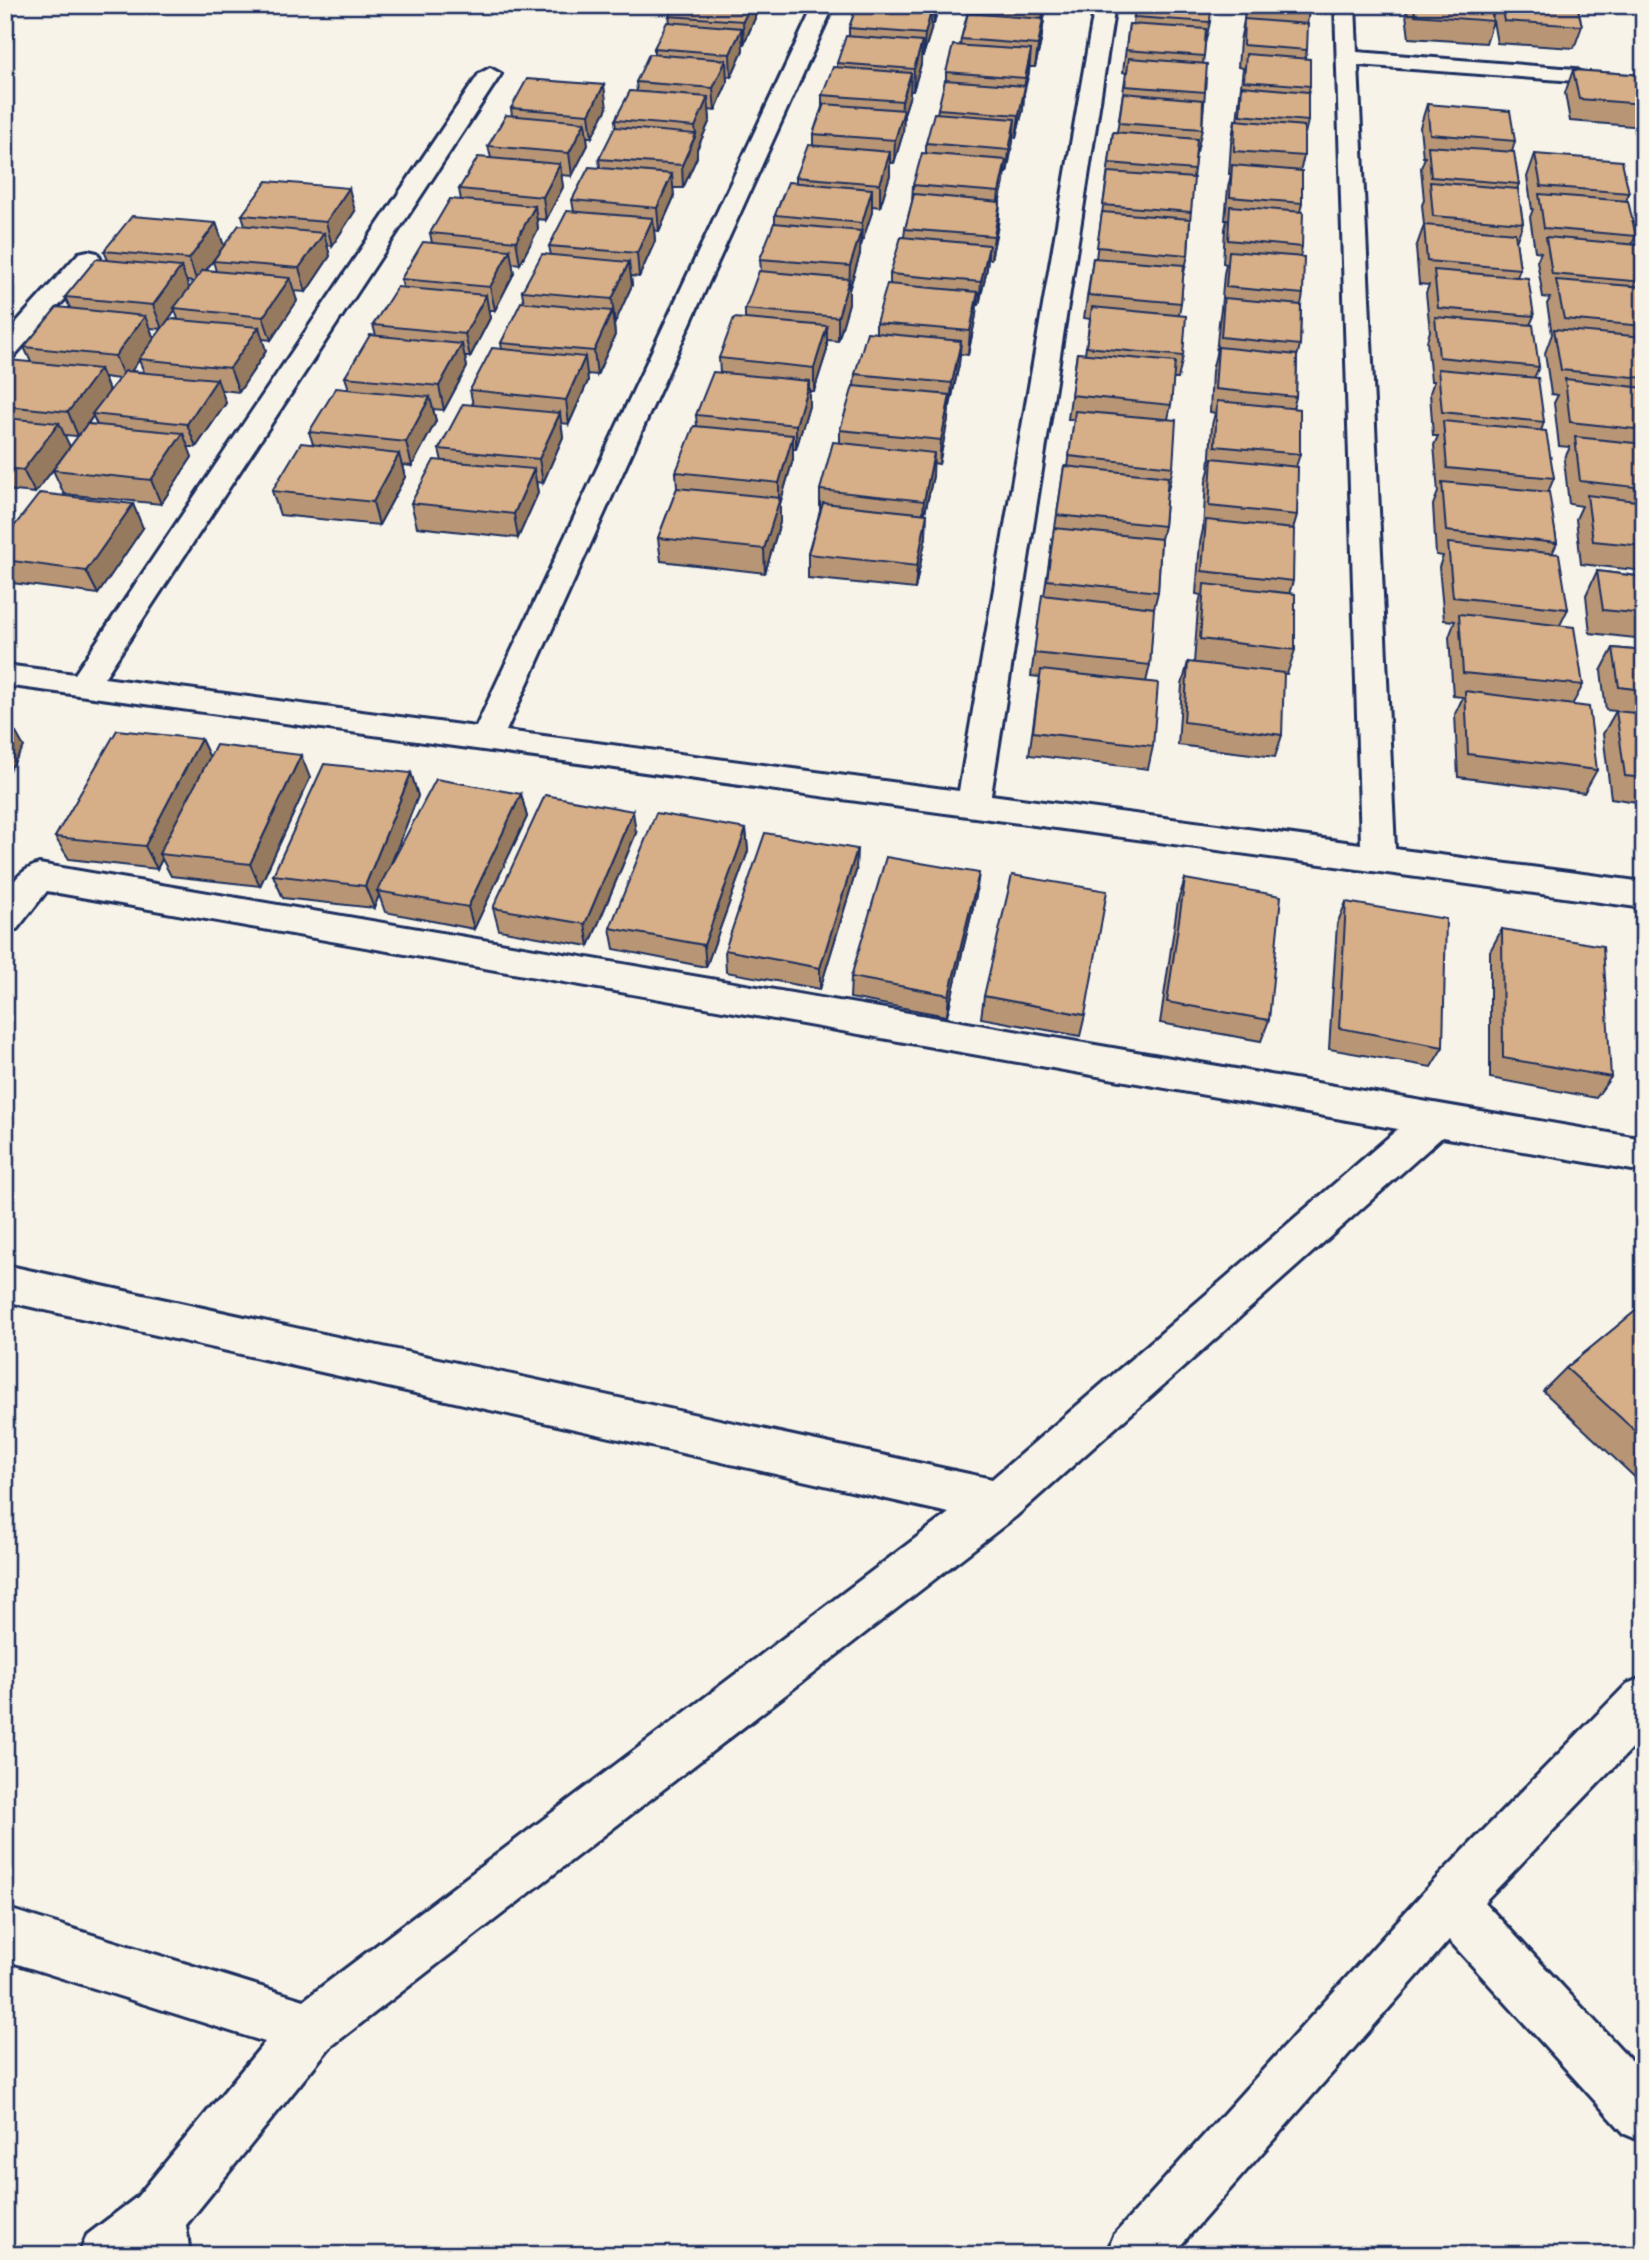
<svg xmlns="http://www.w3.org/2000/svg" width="1649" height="2260" font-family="Pangolin,sans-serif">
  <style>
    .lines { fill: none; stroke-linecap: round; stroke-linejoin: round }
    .minor-casing { stroke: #1b2f5e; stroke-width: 6 }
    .minor { fill: #f7f3e8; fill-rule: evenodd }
    .wall { fill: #b89674; stroke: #1b2f5e; stroke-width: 2; fill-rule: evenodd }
    .shaded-wall { fill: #967a5e; stroke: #1b2f5e; stroke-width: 2 }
    .building { fill: #d6ae87; stroke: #1b2f5e; stroke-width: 2 }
  </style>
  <rect width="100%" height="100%" fill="#f7f3e8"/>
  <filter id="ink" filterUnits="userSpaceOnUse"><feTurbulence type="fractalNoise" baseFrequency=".0143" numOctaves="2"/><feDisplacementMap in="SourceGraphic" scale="14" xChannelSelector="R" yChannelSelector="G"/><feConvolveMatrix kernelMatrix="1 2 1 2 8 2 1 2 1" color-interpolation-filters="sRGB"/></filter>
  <g filter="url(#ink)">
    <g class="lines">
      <!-- minor casing -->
      <g class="minor-casing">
        <g id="minor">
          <path d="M814 5H834L506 731 959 791 1095 5H1115L991 795 1361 844 1335 5H1355L1357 52 1575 69 1586 75 1575 81 1358 65 1395 849 1644 882V908L5 685V665L75 674 479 74 490 68 501 74 104 678 476 727Z"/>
          <path d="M88 251 97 253 100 258 97 263 14 356 5 359V335L79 253Z"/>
          <path d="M39 864 1644 1139V1172L1442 1137 1015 1517 329 2048 186 2225 190 2255H79L87 2235 137 2197 265 2042 5 1960V1908L304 2000 949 1513 5 1301V1265L992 1479 1398 1129 47 891 17 929 5 933C5 903 5 875 39 864Z"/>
          <path d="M1644 1677V1736L1484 1902 1644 2074V2142L1625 2134 1449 1940 1172 2255H1106L1114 2235 1431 1884 1627 1684Z"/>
        </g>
      </g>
      <!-- minor -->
      <use href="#minor" class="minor"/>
    </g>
    <!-- wall -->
    <g class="wall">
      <path d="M675 5H763L760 12 755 11V18L744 44 742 43 743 50 731 77 727 76V83L715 111 709 110 710 120 697 149V157L683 188H673L674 197 659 231 654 230 655 241 639 277 631 276 632 285 614 323 615 335 597 375 587 374 588 381 569 424 561 423 563 437 543 483 536 482 538 493 518 538 417 527 411 503 442 461 439 449 473 405 470 390 502 349 501 343 524 303 522 291 551 255 549 246 574 212 572 200 600 168 599 159 616 128 615 120 637 92 636 82 654 55V48L670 22 669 16Z"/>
      <path d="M857 5H939L934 24H932L931 30 923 56H921V64L913 91H910V95L904 114 903 133 894 163H890V175L880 207 872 206V212L860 246V254L849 290V303L838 341 827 340V350L814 391H809V405L796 449H793V459L780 504V522L765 573 661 561 658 538 677 488 676 472 697 426 696 415 720 373 719 358 745 319V309L761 271 760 259 775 223V215L796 183V177L813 145V134L822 107V95L837 67V63L849 36V28Z"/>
      <path d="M968 5H1046L1041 41 1035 67H1029L1024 93 1023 109 1016 138 1013 137 1007 173H1005L999 202H1000L998 225 991 259H988L987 268 979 305H977L976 315 968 355 960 354 959 364 950 406H949L948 419 939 464 933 463V476L925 513 926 537 915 589 808 578V554L820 511V490L840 443V430L854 386 855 374 876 333V323L890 284V274L904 237 905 229 912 202 913 185 926 153V143L937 113 946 80V72L960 45 961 39 967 15Z"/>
      <path d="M1135 5 1210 22 1205 44 1203 64 1205 92 1202 129 1197 152H1196L1193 178 1188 255 1183 277 1181 303 1179 315 1183 356 1178 379H1173L1171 405 1168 419 1173 467 1168 490H1167L1164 526 1161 539 1158 592 1153 612 1150 665 1146 682 1153 746 1148 769 1029 755 1040 677 1031 676 1039 619 1044 596 1054 528H1055L1064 466 1068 467 1074 419H1068L1077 353 1085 354 1090 319 1084 318 1093 258H1096L1113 132H1117L1123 93 1126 73 1123 72 1129 24H1133Z"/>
      <path d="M1245 5H1310L1307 24V50L1305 58 1310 86 1308 95V121L1304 138V156L1300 171 1302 203 1300 212 1302 247 1300 257 1303 294 1301 305 1300 345 1297 357 1296 397 1293 409 1300 454 1296 467 1297 515 1293 529V581L1289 594 1295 650 1287 674 1194 663 1198 608 1201 595 1196 594 1200 543 1203 529 1206 481 1209 470 1212 425 1215 413 1210 412 1212 371 1216 354 1219 322 1221 309 1224 274 1226 264 1223 263 1225 229 1227 220H1225L1228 188 1231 174H1229L1231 143 1235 120 1237 121 1243 68 1238 67 1240 41 1244 21Z"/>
      <path d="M1409 5H1490L1492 18 1497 5H1577L1582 26 1574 48 1497 43 1493 21 1486 43 1409 38 1406 14Z"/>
      <path d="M1573 70 1644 75V127L1570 121 1565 93Z"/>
      <path d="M1427 104 1515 141 1512 152 1519 184 1517 189 1523 223 1516 242 1520 269 1517 277 1534 316 1530 325 1539 367 1534 378 1544 422 1541 431 1554 478 1548 492 1557 543 1552 554 1568 609 1560 625 1583 685 1572 705 1597 770 1584 793 1458 777 1455 714 1463 697 1453 696 1449 637 1455 621 1444 620 1439 567 1443 556 1436 555 1433 505 1438 492 1434 445 1438 436H1433L1430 393 1434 381H1431L1427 341 1430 331 1426 293 1429 285 1419 284 1416 248 1424 225 1422 205 1424 200 1421 168 1425 157H1423L1420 127Z"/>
      <path d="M511 108H607L592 137H587L588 145 572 176 561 175 563 187 546 220 537 219 538 229 520 264 512 263 514 273 495 310H489L490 318 470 357H465L467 367 444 410 433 409 436 421 412 466 402 465 405 477 379 525 280 515 272 491 313 444 309 432 349 389 345 377 376 336 373 325 403 287 401 279 432 243 430 233 461 200 459 189 491 158 488 146 512 116Z"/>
      <path d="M1535 154 1629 193 1626 201 1636 236 1632 244 1644 267V571L1581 564 1576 519 1582 506 1569 504 1564 460 1570 447 1559 446 1554 403 1558 395 1551 394 1545 353 1552 334 1547 304 1550 298 1543 297 1537 261 1541 252 1535 251 1530 217 1533 209H1532L1527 177Z"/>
      <path d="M355 211 332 246 327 245 330 256 306 292 293 291 297 301 271 340 262 339 266 351 239 392 221 390 226 403 196 447H188L192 457 161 504 64 494 53 470 35 493 5 490V365L31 362 24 347 70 308 65 297 108 260 104 251 216 223 224 246 245 225 242 215ZM213 261 216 271 206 270ZM186 281 194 282 189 289ZM175 310 178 319 168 320ZM150 328 162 329 154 339ZM139 360 144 372 131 371ZM104 377 119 379 109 391ZM93 416 97 425 88 424ZM64 435 78 436 70 447Z"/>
      <path d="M143 528 98 594 5 582V538Z"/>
      <path d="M1597 571 1644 577V639L1590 633 1586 595Z"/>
      <path d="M1613 648 1644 651V803L1611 798 1603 734 1616 711 1606 710 1601 671Z"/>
      <path d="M1188 662 1282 735 1275 757 1178 745 1182 685Z"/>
      <path d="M201 739 210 758 310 778 260 886 171 876 162 859 157 869 69 859 55 837Z"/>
      <path d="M411 773 418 796 391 864 521 794 527 817 474 929 385 912 379 895 374 908 283 898 273 875Z"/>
      <path d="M746 829 748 851 706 967 614 949 610 928Z"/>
      <path d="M636 833 589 946 499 930 493 908Z"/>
      <path d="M856 871 820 989 726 972 725 950Z"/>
      <path d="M1185 879 1269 1020 1261 1041 1160 1023 1178 901Z"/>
      <path d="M976 895 947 1016 850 998 851 977Z"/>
      <path d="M1346 902 1443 1047 1431 1067 1329 1049 1337 924Z"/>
      <path d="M1502 929 1611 1077 1596 1098 1490 1078V951Z"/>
      <path d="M1644 957V1060L1637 967Z"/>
      <path d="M984 996 1085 1015 1080 1036 981 1018Z"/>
      <path d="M1644 1304V1486L1543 1391 1566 1368Z"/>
    </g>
    <!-- shaded-wall -->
    <g class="shaded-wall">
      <path d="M751 5H755V18L744 44 743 21Z"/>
      <path d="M934 5H939L934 24Z"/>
      <path d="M1044 5H1046L1041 41 1035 67Z"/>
      <path d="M932 8 931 30 923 56 925 34Z"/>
      <path d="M742 28 743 50 731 77 730 54Z"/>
      <path d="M922 42 921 64 913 91 914 69Z"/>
      <path d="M1031 50 1029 73 1024 93 1023 109 1016 138 1019 115Z"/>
      <path d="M726 60 727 83 715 111 713 88Z"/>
      <path d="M911 73 910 95 904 114 903 133 894 163 895 140 901 120 902 101Z"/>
      <path d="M604 85 607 108 592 137 589 114Z"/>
      <path d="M708 97 710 120 697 149V157L683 188 682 165 696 135 695 127Z"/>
      <path d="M1015 119 1013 142 1007 173 1009 150Z"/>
      <path d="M585 122 588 145 572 176 569 153Z"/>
      <path d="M890 152V175L880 207V184Z"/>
      <path d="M1006 160 1004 183 996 216 999 192Z"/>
      <path d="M560 164 563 187 546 220 543 197Z"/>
      <path d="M672 174 674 197 659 231 657 208Z"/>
      <path d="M349 188 355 211 332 246 326 222Z"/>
      <path d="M872 189V212L861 246 862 223Z"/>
      <path d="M1000 202 998 225 991 259 994 236Z"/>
      <path d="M535 206 538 229 520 264 516 241Z"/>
      <path d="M653 218 655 241 639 277 637 253Z"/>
      <path d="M216 223 224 246 197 282 189 259Z"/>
      <path d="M861 231 860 254 849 290 850 266Z"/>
      <path d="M324 233 330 256 306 292 299 268Z"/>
      <path d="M989 245 987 268 979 305 981 282Z"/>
      <path d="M510 250 514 273 495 310 490 287Z"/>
      <path d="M629 262 632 285 615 323 612 299Z"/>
      <path d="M181 267 190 290 174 308 175 310 162 329 153 305Z"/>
      <path d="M290 278 297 301 271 340 263 317Z"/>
      <path d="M849 279V303L838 341V317Z"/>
      <path d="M978 292 976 315 968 355 970 331Z"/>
      <path d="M486 295 490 318 470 357 465 334Z"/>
      <path d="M612 311 615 335 597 375 594 351Z"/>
      <path d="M145 316 154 339 125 380 115 356Z"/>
      <path d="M827 326V350L814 391V368Z"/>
      <path d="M259 327 266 351 239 392 230 368Z"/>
      <path d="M961 341 959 364 950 406 952 383Z"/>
      <path d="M462 344 467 367 444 410 439 386Z"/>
      <path d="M585 357 588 381 569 424 566 400Z"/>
      <path d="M100 369 110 393 92 414 93 416 78 436 68 412Z"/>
      <path d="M217 379 226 403 196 447 187 424Z"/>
      <path d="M809 381V405L796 449V425Z"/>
      <path d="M950 395 948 419 939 464 941 440Z"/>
      <path d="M430 397 436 421 412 466 406 442Z"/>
      <path d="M560 413 563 437 543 483 539 459Z"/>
      <path d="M59 423 70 447 35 493 23 470Z"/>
      <path d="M183 433 192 457 161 504 151 480Z"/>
      <path d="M793 435V459L780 504V522L765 573 764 549 779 500V483Z"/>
      <path d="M934 453 933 476 922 524 924 501Z"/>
      <path d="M399 454 405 477 379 525 373 502Z"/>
      <path d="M534 469 538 493 518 538 514 514Z"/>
      <path d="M5 499 14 516 5 527Z"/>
      <path d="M133 504 143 528 98 594 86 571Z"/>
      <path d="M927 514 926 537 915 589 917 566Z"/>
      <path d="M11 724 24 747 5 777V732Z"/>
      <path d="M201 739 212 762 159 854 162 859 157 869 145 846Z"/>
      <path d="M301 755 310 778 260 886 250 864Z"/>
      <path d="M411 773 418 796 380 891H377L379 895 374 908 365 886Z"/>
      <path d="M521 794 527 817 474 929 468 907Z"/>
      <path d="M633 811 636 833 589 946 585 924Z"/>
      <path d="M746 829 748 851 706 967 704 945Z"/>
      <path d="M857 849 856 871 820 989V968Z"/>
      <path d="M979 873 976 895 947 1016 949 995Z"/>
    </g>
    <!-- building -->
    <g class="building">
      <path d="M675 5H751L743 21 669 16Z"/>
      <path d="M857 5H888L932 8 925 34 849 28Z"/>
      <path d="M989 5H1044L1043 9Z"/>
      <path d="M1136 5H1211L1210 22 1134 17Z"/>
      <path d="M1248 5H1310V10Z"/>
      <path d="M1414 5H1490L1493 21 1415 15Z"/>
      <path d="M1501 5H1577L1582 26 1504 21Z"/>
      <path d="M968 13 1043 19 1038 45 961 39Z"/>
      <path d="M1244 19 1308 24 1307 50 1243 45Z"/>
      <path d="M667 22 742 28 730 54 654 48Z"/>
      <path d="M1129 24 1206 29 1204 56 1126 50Z"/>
      <path d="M846 36 922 42 914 69 837 63Z"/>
      <path d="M953 45 1031 50 1025 78 946 72Z"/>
      <path d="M649 54 726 60 713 88 636 82Z"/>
      <path d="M1246 54 1310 59V86L1244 81Z"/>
      <path d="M1129 58 1207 64 1205 92 1125 86Z"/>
      <path d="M833 67 911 73 902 101 822 95Z"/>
      <path d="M1573 70 1644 75V104L1579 99Z"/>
      <path d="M527 79 604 85 589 114 511 108Z"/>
      <path d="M945 80 1025 86 1019 115 938 109Z"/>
      <path d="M1242 86 1308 92V121L1240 115Z"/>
      <path d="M630 91 708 97 695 127 615 120Z"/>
      <path d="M1123 93 1203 100 1202 129 1119 123Z"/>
      <path d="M824 104 904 110 895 140 813 134Z"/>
      <path d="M1427 104 1510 111 1515 141 1430 134Z"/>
      <path d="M934 113 1015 119 1009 150 926 143Z"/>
      <path d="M506 115 585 122 569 153 488 146Z"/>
      <path d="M1235 120 1304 126V156L1234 151Z"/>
      <path d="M615 127 696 134 682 165 599 159Z"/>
      <path d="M1113 132 1197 139 1194 170 1109 163Z"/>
      <path d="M808 145 890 152 880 184 796 177Z"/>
      <path d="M1428 146 1514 152 1519 184 1431 177Z"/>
      <path d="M922 153 1006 160 999 192 913 185Z"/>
      <path d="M1535 154 1622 161 1629 193 1541 186Z"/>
      <path d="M478 157 560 164 543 197 459 189Z"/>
      <path d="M1232 165 1302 171V203L1230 197Z"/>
      <path d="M589 167 672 174 657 208 572 200Z"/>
      <path d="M1108 172 1194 178 1191 212 1103 205Z"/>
      <path d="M267 181 349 188 326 222 242 215Z"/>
      <path d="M788 182 872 189 862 223 775 215Z"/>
      <path d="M1430 182 1518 189 1523 223 1433 216Z"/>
      <path d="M914 194 1000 202 994 236 905 229Z"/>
      <path d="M1539 194 1628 201 1636 236 1544 228Z"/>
      <path d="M450 199 535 206 516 241 430 233Z"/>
      <path d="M1230 206 1303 212 1302 247 1228 240Z"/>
      <path d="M567 211 653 218 637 253 549 246Z"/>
      <path d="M1102 212 1190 219 1188 255 1097 247Z"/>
      <path d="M132 216 216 223 189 259 104 251Z"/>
      <path d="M774 223 861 231 850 266 760 259Z"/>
      <path d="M239 225 324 233 299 268 213 261Z"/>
      <path d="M1424 225 1515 233 1520 269 1427 261Z"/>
      <path d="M901 237 989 245 981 282 890 274Z"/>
      <path d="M1546 237 1638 245 1644 267V282L1552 274Z"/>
      <path d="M423 242 510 250 490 287 401 279Z"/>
      <path d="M1229 251 1304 257 1303 294 1226 287Z"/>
      <path d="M542 254 629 262 612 299 522 291Z"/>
      <path d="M1093 258 1184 265 1181 303 1088 295Z"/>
      <path d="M96 259 181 267 153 305 65 297Z"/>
      <path d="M203 270 290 278 263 317 174 308Z"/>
      <path d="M1434 270 1528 278 1534 316 1438 308Z"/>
      <path d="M759 271 849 279 838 317 745 309Z"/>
      <path d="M1556 280 1644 287V326L1564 319Z"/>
      <path d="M887 284 978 292 970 331 876 323Z"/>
      <path d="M397 287 486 295 465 334 373 325Z"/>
      <path d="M1224 298 1301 305 1300 345 1221 337Z"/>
      <path d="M521 302 612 311 594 351 501 343Z"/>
      <path d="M57 307 145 316 115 356 24 347Z"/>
      <path d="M1092 307 1186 316 1183 356 1086 347Z"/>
      <path d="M1435 317 1533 325 1539 367 1439 357Z"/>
      <path d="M734 318 827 326 814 368 719 358Z"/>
      <path d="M169 319 259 327 230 368 139 359Z"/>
      <path d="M1554 329 1644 337V378L1561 370Z"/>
      <path d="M867 332 961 341 952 383 855 374Z"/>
      <path d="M370 335 462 344 439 386 345 377Z"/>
      <path d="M1218 347 1297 355 1296 397 1215 389Z"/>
      <path d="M492 348 585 357 566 400 470 390Z"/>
      <path d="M1077 353 1175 362 1171 405 1071 395Z"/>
      <path d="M9 360 100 369 68 412 5 406V365Z"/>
      <path d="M1438 369 1538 378 1544 422 1442 412Z"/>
      <path d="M125 371 217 379 187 424 92 414Z"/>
      <path d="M713 372 809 381 796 425 696 415Z"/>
      <path d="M1565 379 1644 388V430L1570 422Z"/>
      <path d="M853 386 950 395 941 440 840 430Z"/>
      <path d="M336 388 430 397 406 442 309 432Z"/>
      <path d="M1217 401 1300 409V454L1215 446Z"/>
      <path d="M463 404 560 413 539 459 439 449Z"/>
      <path d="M1075 411 1176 420 1173 467 1069 456Z"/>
      <path d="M5 418 59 423 23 470 5 468Z"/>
      <path d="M1443 421 1546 431 1554 478 1447 468Z"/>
      <path d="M87 424 183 433 151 480 53 470Z"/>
      <path d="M694 426 793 435 779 483 676 472Z"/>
      <path d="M1575 437 1644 444V488L1580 481Z"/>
      <path d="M833 442 934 453 924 501 820 490Z"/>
      <path d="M301 443 399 454 373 502 272 491Z"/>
      <path d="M1212 458 1298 467 1297 515 1209 506Z"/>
      <path d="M434 460 534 469 514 514 411 503Z"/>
      <path d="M1064 466 1168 477 1164 526 1057 515Z"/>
      <path d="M1442 482 1549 492 1557 543 1446 531Z"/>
      <path d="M677 488 780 498 764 549 658 538Z"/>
      <path d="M40 493 133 504 86 571 5 560V538Z"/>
      <path d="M1587 495 1644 502V546L1593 541Z"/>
      <path d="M823 503 927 514 917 566 808 554Z"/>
      <path d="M1206 520 1294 529 1293 581 1202 571Z"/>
      <path d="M1054 528 1161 539 1158 592 1047 580Z"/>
      <path d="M1448 543 1559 554 1568 609 1453 597Z"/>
      <path d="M1597 571 1644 577V614L1603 610Z"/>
      <path d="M1204 584 1295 594V650L1200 639Z"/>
      <path d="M1042 595 1154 608 1150 665 1034 653Z"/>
      <path d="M1459 614 1574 627 1583 685 1463 673Z"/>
      <path d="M1613 648 1644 651V690L1619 687Z"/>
      <path d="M1188 662 1284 673 1282 735 1184 722Z"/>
      <path d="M1041 670 1158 683 1153 746 1033 732Z"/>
      <path d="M1465 691 1589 707 1597 770 1468 754Z"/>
      <path d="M1616 711 1644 714V778L1625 776Z"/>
      <path d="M5 724H11L5 732Z"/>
      <path d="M117 730 201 739 145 846 55 837Z"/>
      <path d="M216 745 301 755 250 864 159 854Z"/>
      <path d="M324 764 411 773 365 886 273 875Z"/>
      <path d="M436 779 521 794 468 907 377 891Z"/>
      <path d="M545 795 633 811 585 924 493 908Z"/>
      <path d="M656 813 746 829 704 945 610 928Z"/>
      <path d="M765 833 857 849 820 968 725 950Z"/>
      <path d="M886 857 979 873 949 995 851 977Z"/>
      <path d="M1012 875 1107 891 1085 1015 984 996Z"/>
      <path d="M1185 879 1281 896 1269 1020 1167 1002Z"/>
      <path d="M1346 902 1446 919 1443 1047 1339 1028Z"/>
      <path d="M1502 929 1603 946 1611 1077 1503 1058Z"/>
      <path d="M1644 1304V1439L1566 1368Z"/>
    </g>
  </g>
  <!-- margin -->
  <rect width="1649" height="2260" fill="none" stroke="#f7f3e8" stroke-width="28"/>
  <rect x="14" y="14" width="1621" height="2232" fill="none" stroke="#1b2f5e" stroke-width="2.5" filter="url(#ink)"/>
</svg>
